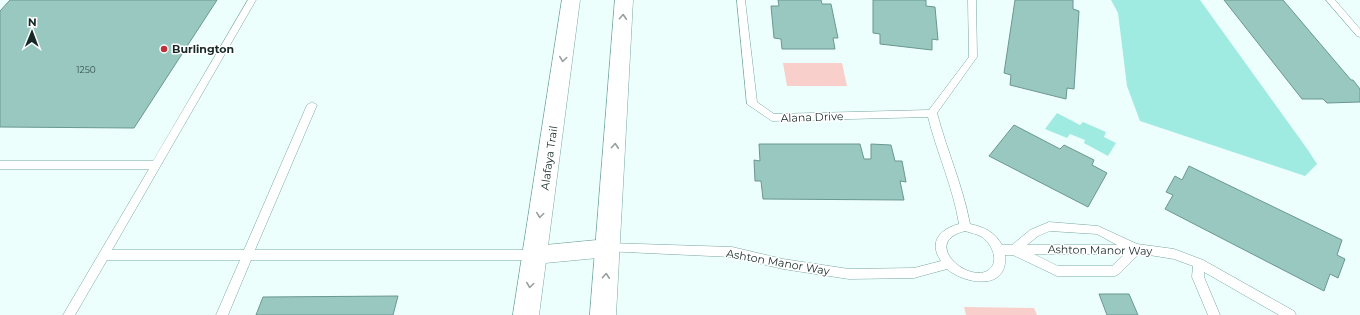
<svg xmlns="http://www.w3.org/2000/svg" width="1360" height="315" font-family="Montserrat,sans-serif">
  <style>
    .green { fill: #f9cfcb }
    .water { fill: #a0ebe1 }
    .building { fill: #99c8c1; stroke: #6a9791 }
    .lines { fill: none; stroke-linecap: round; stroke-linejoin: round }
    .lane-casing { stroke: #79a7a0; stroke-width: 1 }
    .street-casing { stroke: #79a7a0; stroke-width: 1 }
    .secondary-casing { stroke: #79a7a0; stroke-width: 1 }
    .lane { fill: #fff; fill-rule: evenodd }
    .street { fill: #fff; fill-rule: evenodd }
    .secondary { fill: #fff; fill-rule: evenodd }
    .oneway { stroke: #969f9d }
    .poi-dot { fill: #c13137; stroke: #fff; stroke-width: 1.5 }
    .labels { text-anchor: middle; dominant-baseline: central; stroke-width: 3; stroke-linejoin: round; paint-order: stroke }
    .number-label { font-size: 9px; fill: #37514d }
    .poi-label { font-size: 11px; font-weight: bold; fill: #162926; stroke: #fff; text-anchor: start }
    .street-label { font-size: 11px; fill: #162926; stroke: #fff }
  </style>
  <rect width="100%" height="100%" fill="#ecfffc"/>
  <!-- green -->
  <g class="green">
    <path d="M783 63H842L847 86H787Z"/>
    <path d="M964 307 1034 308 1037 315H966Z"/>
  </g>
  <!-- water -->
  <g class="water">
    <path d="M1111 0H1200L1308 150 1317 164 1305 176 1140 121 1127 86 1118 13Z"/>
    <path d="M1057 113 1080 125 1083 122 1106 132 1104 137 1116 143 1108 156 1084 143 1085 140 1070 134 1067 138 1045 129Z"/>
  </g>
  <!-- building -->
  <g class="building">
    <path d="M10 0H217L134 128 0 127V11Z"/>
    <path d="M778 0H821L822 4H831L838 38H833L835 49H782L781 39 774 38 771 6H779Z"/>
    <path d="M873 0H926V6L935 7 938 40 932 39V50L880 44V34L873 33Z"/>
    <path d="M1015 0H1073V9L1079 11 1074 89 1067 88 1066 99 1010 85 1011 75 1004 73Z"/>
    <path d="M1224 0H1283L1351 80H1353L1360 89V102L1327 103 1323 99H1302Z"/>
    <path d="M1014 125 1060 149 1064 145 1094 160 1092 165 1107 173 1088 207 989 156Z"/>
    <path d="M759 144H860L864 159H871V144L891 145 895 161H902L906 182 900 181 904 200 763 199 761 181H755L754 160 760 161Z"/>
    <path d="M1189 166 1342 240 1337 255 1345 259 1338 278 1330 274 1324 291 1165 209 1173 195 1166 192 1175 176 1182 180Z"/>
    <path d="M1099 294H1129L1138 315H1107Z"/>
    <path d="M398 296 393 315H256L263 297Z"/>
  </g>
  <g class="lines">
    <!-- lane casing -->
    <g class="lane-casing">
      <g id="lane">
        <path d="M248 0H256L112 250H244L307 105 312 102 317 105 255 250H535L539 252 541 255 539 258 535 260H251L228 315H216L240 260H107L75 315H63L149 169H0V161H153Z"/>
        <path d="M737 0H745L757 102 774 114 929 110 969 57 968 0H976L977 57 937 113C947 151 963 186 970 224 984 227 995 232 1002 245H1012L1030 230 1049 222 1098 226 1137 244 1174 249 1203 260 1294 311 1296 315H1279L1204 272V277L1220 315H1208L1192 277 1193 266 1174 259 1143 254H1139L1119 274 1115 276H1057L1013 255H1005C1009 291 966 285 947 269L914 278 849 279 783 269 732 257 604 251 602 248 604 245 608 243 732 247 783 259 849 269 914 268 941 261C928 242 940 229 959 224 953 187 937 153 928 117L772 121 747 104ZM965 231C971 233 977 234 982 237 992 244 1001 263 987 271 966 282 921 242 965 231ZM1050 231 1097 234 1117 245H1027L1038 236ZM1034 254H1124L1112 266H1058Z"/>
        <path d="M1326 0H1335L1360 29V37L1357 36Z"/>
      </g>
    </g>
    <!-- street casing -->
    <g class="street-casing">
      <path id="street" d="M608 239 615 242 618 248 615 254 608 257 535 264 528 261 524 255 528 249 535 246Z"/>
    </g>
    <!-- secondary casing -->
    <g class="secondary-casing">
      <g id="secondary">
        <path d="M562 0H580L539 315H513Z"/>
        <path d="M615 0H633L616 315H590Z"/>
      </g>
    </g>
    <!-- lane -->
    <use href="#lane" class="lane"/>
    <!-- street -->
    <use href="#street" class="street"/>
    <!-- secondary -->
    <use href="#secondary" class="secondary"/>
  </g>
  <!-- one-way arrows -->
  <defs><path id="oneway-chevron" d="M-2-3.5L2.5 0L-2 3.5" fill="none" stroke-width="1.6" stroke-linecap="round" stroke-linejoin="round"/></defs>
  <g class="oneway">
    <use href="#oneway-chevron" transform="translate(623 17) rotate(-86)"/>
    <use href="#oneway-chevron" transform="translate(563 59) rotate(98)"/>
    <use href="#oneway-chevron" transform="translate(615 146) rotate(-86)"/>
    <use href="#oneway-chevron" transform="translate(540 215) rotate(98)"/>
    <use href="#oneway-chevron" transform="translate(606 276) rotate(-86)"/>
    <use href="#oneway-chevron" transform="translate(530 285) rotate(98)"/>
  </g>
  <!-- markers -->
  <circle class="poi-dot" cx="164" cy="49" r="4"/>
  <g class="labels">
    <!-- number labels -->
    <g class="number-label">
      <text x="86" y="69">1250</text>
    </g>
    <!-- poi labels -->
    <g class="poi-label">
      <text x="172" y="49">Burlington</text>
    </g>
    <!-- street labels -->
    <g class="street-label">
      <text transform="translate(812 117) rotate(-2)">Alana Drive</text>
      <text transform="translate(549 158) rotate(-82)">Alafaya Trail</text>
      <text transform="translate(1100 250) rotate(1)">Ashton Manor Way</text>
      <text transform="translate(778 262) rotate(10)">Ashton Manor Way</text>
    </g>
  </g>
  <!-- north arrow -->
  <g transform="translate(32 32) rotate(1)" stroke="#ffffff" stroke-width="3" paint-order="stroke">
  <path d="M0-3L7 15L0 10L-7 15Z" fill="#162926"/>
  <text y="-6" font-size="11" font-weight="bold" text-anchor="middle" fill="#162926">N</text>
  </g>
</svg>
